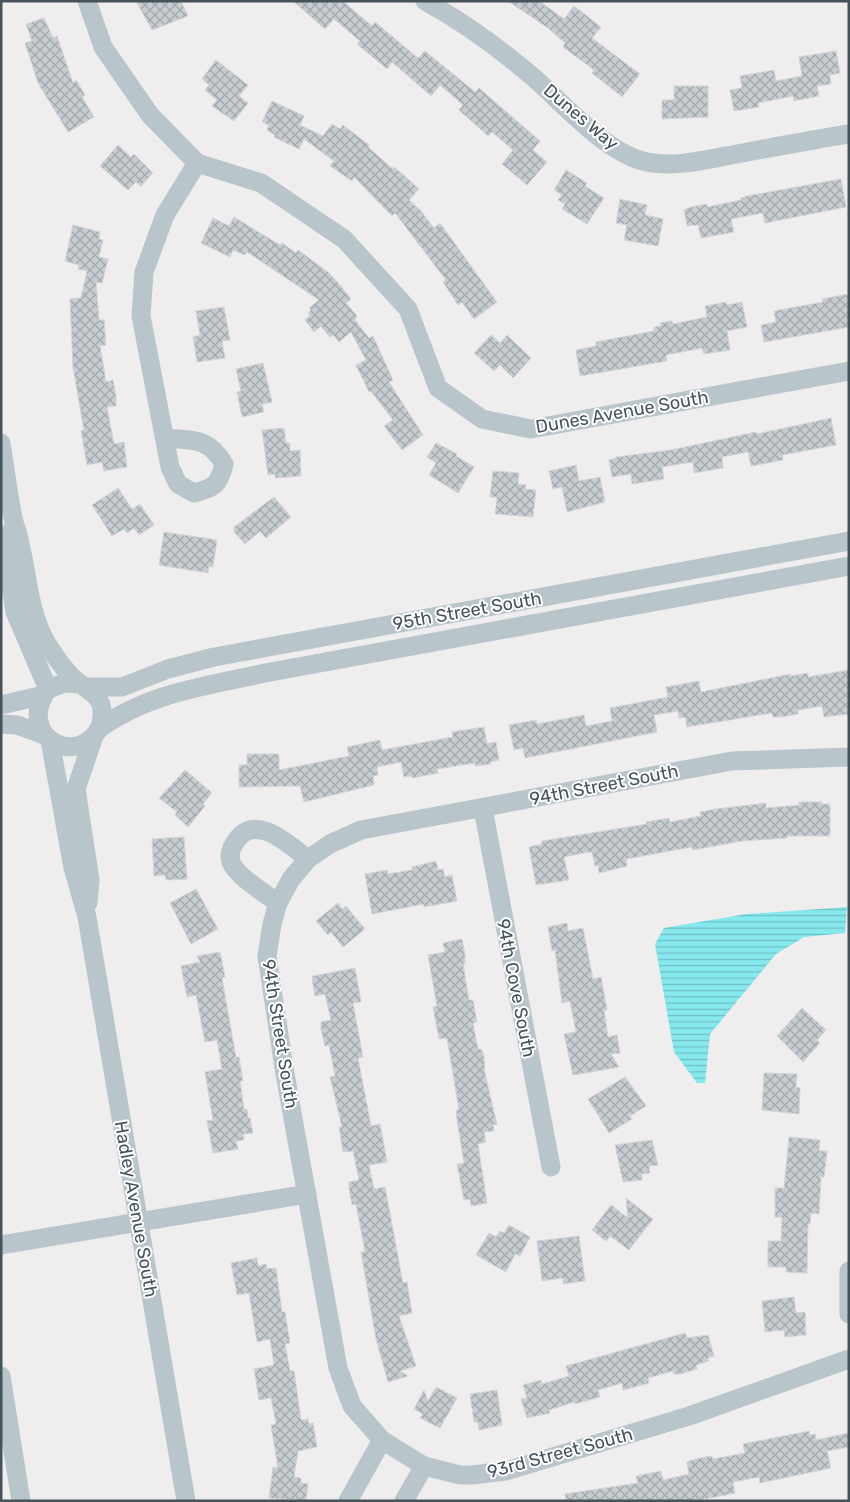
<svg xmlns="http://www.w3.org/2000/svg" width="850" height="1502" font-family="Rubik,sans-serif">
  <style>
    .water { fill: url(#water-rules) }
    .building { fill: url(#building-cross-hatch); stroke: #d1d5d9 }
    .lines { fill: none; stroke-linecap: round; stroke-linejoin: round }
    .minor { stroke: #b8c5cb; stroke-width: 19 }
    .labels { text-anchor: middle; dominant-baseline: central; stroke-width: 4; stroke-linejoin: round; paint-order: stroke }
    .street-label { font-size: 18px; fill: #45545b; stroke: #fff }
  </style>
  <defs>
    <pattern id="water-rules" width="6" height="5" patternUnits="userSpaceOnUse" patternTransform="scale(1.25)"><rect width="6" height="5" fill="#85e9ee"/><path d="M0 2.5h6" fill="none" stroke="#6fbfc4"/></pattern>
    <pattern id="building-cross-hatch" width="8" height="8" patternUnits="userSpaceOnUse" patternTransform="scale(1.25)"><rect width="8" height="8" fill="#c7ccd0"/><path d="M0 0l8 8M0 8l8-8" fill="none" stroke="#a3a8ac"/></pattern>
  </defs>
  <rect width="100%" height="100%" fill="#f0edee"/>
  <!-- water -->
  <path class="water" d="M847 907 845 933 804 937 776 954 710 1034 705 1083H697L674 1052 655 944 664 928 746 914Z"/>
  <!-- building -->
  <g class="building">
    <path d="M136 1H181L188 16 152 30Z"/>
    <path d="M293 1H343L372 26 375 22 418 58 425 51 475 92 479 88 540 141 533 150 547 162 527 185 502 164 513 150 492 132 488 136 459 110 463 105 440 85 431 96 392 62 387 69 357 44 360 41 334 19 325 29Z"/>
    <path d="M508 1H539L564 19 574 6 601 27 592 38 640 74 622 97 592 73 594 70 563 47 565 43 548 28Z"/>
    <path d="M44 18 53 38 57 36 73 83 76 80 85 95 82 97 94 117 68 132 38 83 25 43 32 41 26 24Z"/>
    <path d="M836 51 840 73 830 75 831 84 817 86 819 96 794 101 793 96 758 103 759 107 734 111 730 90 742 88 740 76 774 70 776 81 802 76 799 57Z"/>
    <path d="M216 60 248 85 239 96 248 103 234 121 212 106 217 100 205 90 209 85 202 79Z"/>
    <path d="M674 86H708V117L662 119V100H674Z"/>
    <path d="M272 101 304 116 300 125 323 136 332 124 340 129 343 125 369 145 368 147 393 169 394 167 406 177 419 189 409 200 421 211 434 228 440 223 497 302 474 319 462 302 458 305 443 282 446 280 395 213 392 216 354 177 352 181 330 166 334 161 304 139 299 149 274 137 275 135 267 130 269 125 262 122Z"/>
    <path d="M118 145 131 157 134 154 153 173 141 186 136 182 128 190 100 166Z"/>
    <path d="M566 170 587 183 585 186 604 198 587 224 562 209 565 204 558 200 562 195 554 190Z"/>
    <path d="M841 179 846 207 765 223 763 213 731 219 734 232 701 238 698 225 687 226 684 210 691 207 707 204V207L741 200V198L747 196Z"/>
    <path d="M620 199 647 205 645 215 663 219 658 246 624 240 627 225 616 223Z"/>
    <path d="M234 217 280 245 282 243 296 253 298 250 328 272 340 285 351 299 346 303 357 316 355 320 369 338 373 336 393 380 389 382 423 435 402 450 384 426 393 420 371 391 369 392 356 365 366 360 351 332 339 342 333 335 330 337 321 326 314 332 305 320 310 316 308 313 311 310 309 308 319 300 247 252 245 255 233 250 230 257 201 243 213 218 229 226Z"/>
    <path d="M73 225 100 232 99 239 103 240 99 257 108 259 102 283 96 282 99 320H104L106 345 100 346 106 382 113 380 116 396V406L107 407 114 444 124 442 127 467 104 471 102 462 87 465 81 431 84 430 73 368 70 299 81 298 87 271 78 269 79 265 65 261Z"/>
    <path d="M849 294V327L764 342 761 325 776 322 774 311 823 302 822 299Z"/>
    <path d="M726 302 727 305 742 302 747 327 727 331 730 350 704 354 702 348 666 355 667 361 580 376 576 350 596 346V342L654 331V327L661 326 660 323 672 321 673 324 707 317 705 306Z"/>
    <path d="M224 307 230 340 222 341 225 358 197 362 193 337 200 335 196 311Z"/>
    <path d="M491 335 500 343 507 335 531 358 513 378 500 365 494 371 474 353Z"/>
    <path d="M263 363 272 402 262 404 264 412 242 417 237 392 241 391 236 369Z"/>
    <path d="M831 418 836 445 782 455 783 460 751 466 748 452 722 457 723 468 694 473 693 462 662 467 664 479 632 484 631 474 612 477 609 460 616 458V457L671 450 756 432 757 434Z"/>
    <path d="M284 428 286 443H290V451L300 450 301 476 275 478V474L268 475 262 430Z"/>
    <path d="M436 443 457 454 456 456 474 467 458 493 429 475 436 463 427 457Z"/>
    <path d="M576 465 579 481 600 477 605 502 567 512 562 487 553 489 549 471Z"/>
    <path d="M493 471 519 473 518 484 526 485 525 489 536 490 533 517 495 514 497 497H490Z"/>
    <path d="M118 488 132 509 140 504 154 525 139 535 134 528 127 533 124 529 112 536 92 505Z"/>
    <path d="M274 497 291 517 266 538 260 531 245 544 234 532V527Z"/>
    <path d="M164 532 217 540 213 567 209 566 208 573 159 565Z"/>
    <path d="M849 670V714L824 717 822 706 798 710V714L781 717H773L772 713 687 727 685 717 679 718 678 711 654 715 657 732 525 758 523 748 514 750 509 725 536 720 537 724 584 715 586 726 612 721 610 708 668 697 666 687 699 681 701 692 791 674V676L808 673V677Z"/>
    <path d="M484 727 487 744 496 742 499 760 490 762 491 764 475 766V763L437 769 438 773 412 778V776L404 777 401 762 377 767 378 775 373 776 374 785 304 802 300 786 239 787V765H247V754H279V770L349 756 347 747 380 740 382 750 453 737 452 732Z"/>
    <path d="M185 770 212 793 203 804 205 806 188 827 175 815 177 812 159 798Z"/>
    <path d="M799 802H822V804H830V836H787V838L742 841 693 850 692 847 626 859 627 866 599 873 598 865 595 866 592 852H589L564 857 569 880 536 885 529 847 542 844V841L647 824 646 822 669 818 670 822 701 816 700 812 716 809 766 803V808L799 805Z"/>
    <path d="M184 837 187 879 166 880 165 875 154 876 152 839Z"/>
    <path d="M436 861 438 870 443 869 445 877 452 875 457 901 424 907V904L372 914 365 874 387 870 388 874 412 870V867Z"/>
    <path d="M196 889 218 929 191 944 170 903Z"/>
    <path d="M338 903 342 909 346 906 365 929 343 947 331 932 328 935 316 921Z"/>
    <path d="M567 923 568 931 583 928 593 979 601 977 607 1010H604L608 1037 617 1035 620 1053 611 1054 619 1067 573 1075 564 1034 576 1032 570 1001 562 1003 555 950 552 951 548 927Z"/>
    <path d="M462 939 465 955V964H463L469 1000H473L477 1022 473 1023 478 1049H481L484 1056 485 1074 497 1124 493 1125 494 1131 484 1132 486 1142 478 1144 487 1203 471 1206 470 1199 464 1200 457 1164 464 1163 457 1120 456 1110H459L447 1038 439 1039 433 1007 437 1006 428 955 445 952 443 943Z"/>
    <path d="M220 952 225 977 222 978 236 1057H239L243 1081H240L244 1109H247L248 1118H250L253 1133 243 1134 244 1140 236 1141 238 1149 213 1153 207 1121 213 1120 205 1072 222 1069 217 1040 205 1042 196 995 187 997 181 966 200 962 197 956Z"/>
    <path d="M355 968 361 1002 353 1003 363 1057 358 1058 371 1126 380 1124 387 1162 369 1165 374 1189 385 1187 403 1283 407 1282 412 1313 399 1316 416 1366 400 1371 408 1376 388 1382 376 1339 361 1252H365L356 1204 352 1205 349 1188V1182L359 1180 353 1151 343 1152 339 1127H342L330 1077 335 1076 329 1045 325 1046 321 1029V1022L331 1020 325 994 315 996 312 979 313 976Z"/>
    <path d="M802 1008 826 1030 817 1040 820 1043 803 1062 777 1036Z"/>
    <path d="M764 1073 797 1074 796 1087 800 1088 799 1114 762 1110Z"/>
    <path d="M625 1077 646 1106 630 1116 632 1119 609 1133 588 1099Z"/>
    <path d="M789 1137 820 1140 819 1151H827L824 1177H821L819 1214 811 1213 810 1224H808L807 1273 786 1272V1267H768V1241H781L782 1217H775V1188H784Z"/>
    <path d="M652 1140 658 1165 649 1166 650 1173 642 1174V1180L623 1182 615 1145Z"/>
    <path d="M626 1198 653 1219 629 1250 610 1236 606 1241 592 1230 611 1205 628 1218Z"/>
    <path d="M509 1225 530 1237 520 1256 515 1254 506 1272 476 1255 489 1233 496 1237 500 1231 504 1233Z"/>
    <path d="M579 1236 585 1281 563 1284V1278L542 1281 537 1241Z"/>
    <path d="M257 1258 258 1266 266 1264 267 1269 276 1268 282 1312H285L290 1343 285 1344 290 1371H294L301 1420 308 1419 309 1424 313 1423 317 1447 298 1451 294 1477 301 1478V1483L308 1484 306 1501 269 1498 273 1467 278 1468 271 1425 276 1424 271 1398 259 1400 254 1369 274 1365 270 1339 257 1342 249 1293 237 1295 231 1263Z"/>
    <path d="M794 1297 796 1313 805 1312 806 1335 785 1337 784 1330 765 1332 762 1301Z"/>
    <path d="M685 1333 687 1338 708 1335 714 1356 708 1358 709 1361 696 1365 697 1369 680 1374H674L673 1371 648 1378 649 1383 623 1390 622 1383 598 1390 600 1397 575 1404 574 1402 549 1410 550 1413 527 1418 521 1399 527 1398 523 1385 541 1380 542 1384 569 1376 566 1366Z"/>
    <path d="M436 1387 457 1398 440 1428 420 1418 423 1414 414 1409 424 1390 428 1401Z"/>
    <path d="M497 1390 502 1425 479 1430 478 1422H474L470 1394Z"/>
    <path d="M809 1431 810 1435 815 1434 816 1440 849 1433V1447L827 1451 831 1468 760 1483 759 1477 733 1482 735 1493 716 1497 692 1501H566L565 1494 638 1483 636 1476 661 1471 663 1480 689 1474 687 1462 695 1459 712 1456 713 1459 745 1453 743 1444Z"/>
  </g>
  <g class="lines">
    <!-- minor -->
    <g class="minor">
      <path d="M87 1 103 47 150 115 197 163 261 183 344 239 408 309 438 388 482 419 531 429 849 371"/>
      <path d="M425 1C463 22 499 48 533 77 563 103 604 151 643 161 673 169 708 159 737 154 774 147 811 140 849 134"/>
      <path d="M166 438C194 441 208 437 224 464 219 485 214 488 194 493L178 484 170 467 141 316 144 272 165 215 197 163"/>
      <path d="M1 443C5 468 8 493 13 518 15 527 19 535 20 544 28 577 29 612 46 642 54 655 67 674 79 683 91 692 103 697 102 715 102 738 77 753 57 744 47 739 40 731 39 721 36 709 41 699 48 689L64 683 80 684"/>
      <path d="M11 531 9 571 15 612 48 689"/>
      <path d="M87 687H122L168 669 214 657 849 541"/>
      <path d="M1 705 44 695"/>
      <path d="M1 724 17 725 45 735"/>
      <path d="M99 729C147 693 207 686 265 673L849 566"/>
      <path d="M50 740 73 868 87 917 186 1501"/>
      <path d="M849 757 732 761 361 830 330 844 308 859 291 879 278 903 272 924 267 956 285 1074 338 1368 352 1406 382 1440 424 1466 460 1475H472L506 1471 689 1416 849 1359"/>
      <path d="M483 809 551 1167"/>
      <path d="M88 903 90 880 76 789 94 736"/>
      <path d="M278 903C267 895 235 875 231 862 229 855 231 847 236 841 256 812 289 845 308 859"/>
      <path d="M1 1245 307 1194"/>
      <path d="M849 1271V1314"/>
      <path d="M1 1376 21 1501"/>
      <path d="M348 1501 382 1440"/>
      <path d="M404 1501 424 1466"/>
    </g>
  </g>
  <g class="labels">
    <!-- street labels -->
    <g class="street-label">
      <text transform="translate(581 117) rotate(40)">Dunes Way</text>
      <text transform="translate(622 412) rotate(-10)">Dunes Avenue South</text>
      <text transform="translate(467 611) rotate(-10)">95th Street South</text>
      <text transform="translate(604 785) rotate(-11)">94th Street South</text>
      <text transform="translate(516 988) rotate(79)">94th Cove South</text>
      <text transform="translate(280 1034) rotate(81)">94th Street South</text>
      <text transform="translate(136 1209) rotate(80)">Hadley Avenue South</text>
      <text transform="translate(560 1453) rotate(-15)">93rd Street South</text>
    </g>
  </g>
  <!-- border -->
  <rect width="850" height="1502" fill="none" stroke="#45545b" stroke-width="5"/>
</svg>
